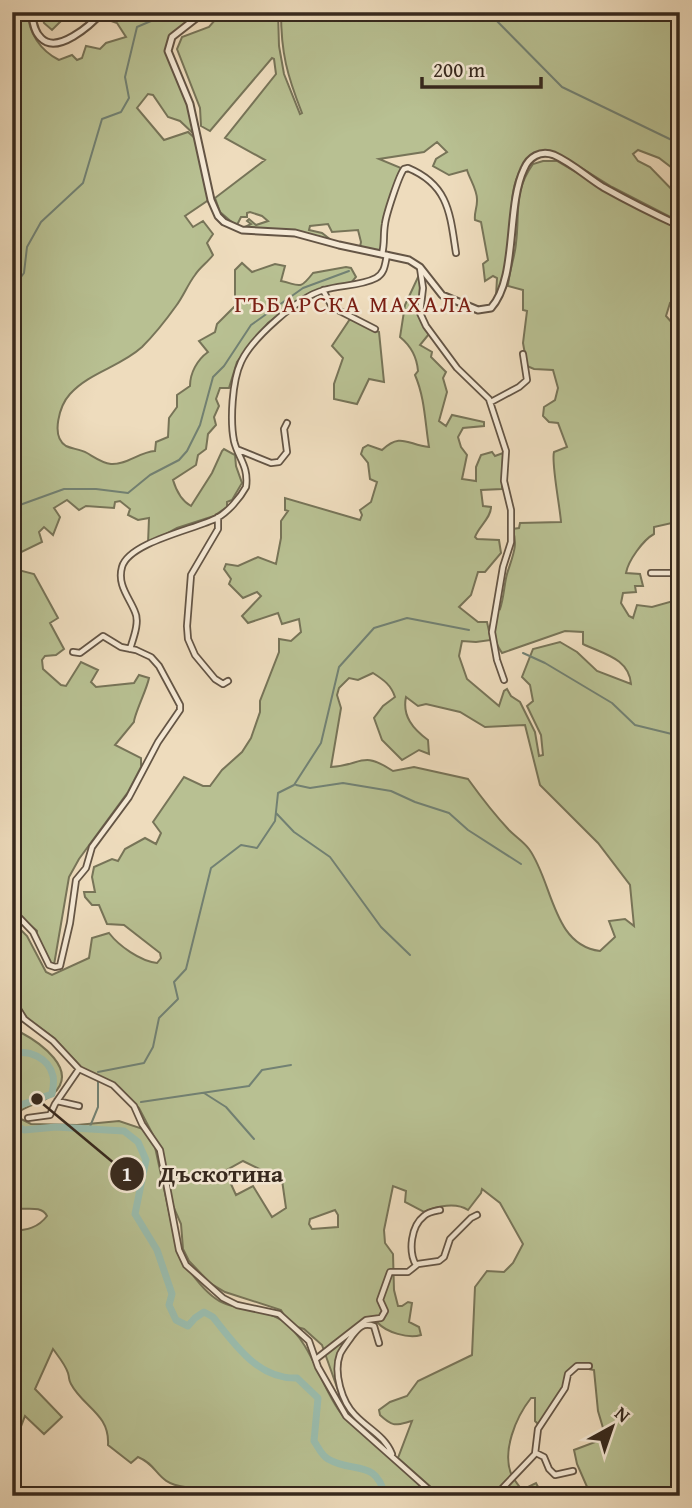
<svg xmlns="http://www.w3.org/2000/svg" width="692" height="1508" viewBox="0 0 692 1508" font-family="'Gentium Book Plus',serif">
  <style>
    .green { fill: #b8c092; stroke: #777458; stroke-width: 2; fill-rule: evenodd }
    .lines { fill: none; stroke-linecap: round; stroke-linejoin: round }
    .stream { stroke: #728173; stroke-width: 2 }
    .river { stroke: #9abcad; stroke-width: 7 }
    .minor-casing { stroke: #645545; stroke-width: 8 }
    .tertiary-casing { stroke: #645545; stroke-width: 9 }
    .minor { stroke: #f4e8d4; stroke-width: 4.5 }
    .tertiary { stroke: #f4e8d4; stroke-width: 5 }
    .labels { text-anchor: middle; stroke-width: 5; stroke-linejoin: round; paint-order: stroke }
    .neighbourhood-label { font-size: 24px; letter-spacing: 2px; fill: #7a1f14; stroke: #f4e8d4 }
    .leader { fill: none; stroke: #36281d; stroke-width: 2.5 }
    .callout-dot { fill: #36281d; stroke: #f4e8d4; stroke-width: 2.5 }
    .mark-label { font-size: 21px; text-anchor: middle; font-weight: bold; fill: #fff }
    .callout-label { font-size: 24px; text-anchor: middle; font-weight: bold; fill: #36281d; stroke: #f4e8d4; stroke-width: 5; stroke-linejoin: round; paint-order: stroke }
  </style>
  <rect width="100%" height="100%" fill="#eedcbd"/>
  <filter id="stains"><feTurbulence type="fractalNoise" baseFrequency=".00286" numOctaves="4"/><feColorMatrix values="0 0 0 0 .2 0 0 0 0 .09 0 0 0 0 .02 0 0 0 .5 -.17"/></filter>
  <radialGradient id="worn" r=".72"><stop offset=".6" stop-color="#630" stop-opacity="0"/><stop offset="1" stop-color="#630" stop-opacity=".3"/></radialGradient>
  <path class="green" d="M 12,12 L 28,12 C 28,33 41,51 59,60 L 72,55 L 77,60 L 82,58 L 86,46 L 100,49 L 106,43 L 126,37 L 117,23 L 108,20 L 112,12 L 202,12 L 174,32 L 167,47 L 184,91 L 198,138 L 180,121 L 168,117 L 153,95 L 148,94 L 137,108 L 164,140 L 188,132 L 198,141 L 210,199 L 185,216 L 193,227 L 203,221 L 213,234 L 207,243 L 213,255 C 208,262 200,267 195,275 C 188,284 183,297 176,306 C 166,320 154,335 142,347 C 120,367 90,372 70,394 C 60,405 50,436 66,446 C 72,449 80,449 87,453 C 94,457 102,463 111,464 C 127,465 139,452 155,451 L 156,442 L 168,437 L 169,418 L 177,407 L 177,395 L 190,386 C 190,373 197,360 208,352 L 199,341 L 215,332 L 217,324 L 235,306 L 235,270 L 242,263 L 252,272 L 275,264 L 285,266 L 281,281 C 300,285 299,291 313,273 L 346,267 L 351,268 L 356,277 L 351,283 L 311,292 L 268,323 L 237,362 L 229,388 L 220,388 L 216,399 L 219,406 L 214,417 L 216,425 L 208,434 L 206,449 L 198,455 L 196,465 L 173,480 C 176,490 182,501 191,506 L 212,473 L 222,451 L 224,449 L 235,455 L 236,466 L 242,483 L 232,500 L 227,502 L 227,507 L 214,516 L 177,528 L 148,544 L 149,518 L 138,520 L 128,515 L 130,509 L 120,501 L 115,502 L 114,508 L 86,506 L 79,510 L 67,500 L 54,508 L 60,517 L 53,535 L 44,527 L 39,532 L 42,542 L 13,556 L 18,570 L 34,574 L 58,618 L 50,623 L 64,649 L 56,655 L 45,656 L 42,660 L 43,669 L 61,685 L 66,686 L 81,662 L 98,670 L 91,682 L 96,687 L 134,683 L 139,675 L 149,678 C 147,689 134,715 134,722 L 115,745 L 141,758 L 141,767 L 128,792 L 79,859 L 69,877 L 54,965 L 48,967 L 36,943 L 37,931 L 12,909 Z
    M 41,12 L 105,12 L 98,21 L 62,20 L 52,30 L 44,23 Z
    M 222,12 L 278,12 L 279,46 L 284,74 L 300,114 L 302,113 C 287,75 281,53 281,12 L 680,12 L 680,174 L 659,158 L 638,150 L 633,154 L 638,161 L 650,167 L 680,198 L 680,222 L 612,187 L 570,161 L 537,153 C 532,158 525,163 522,168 C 508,189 513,215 511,238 C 509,257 506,280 496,296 L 497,278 L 493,276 L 485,281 L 483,264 L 488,260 L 481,222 L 475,220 C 474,213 477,208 477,201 C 478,191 470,180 467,170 L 449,175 L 433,166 L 436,159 L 447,152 L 437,142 L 424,152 L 379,159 L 401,168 C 390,197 381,222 383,252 L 360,247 L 361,242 L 358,230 L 332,232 L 328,224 L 310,226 L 309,230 L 322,233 L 331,240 L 298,231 L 243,228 L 251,224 L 247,221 L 249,219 L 256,225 L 268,221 L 262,216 L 250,212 L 247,213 L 247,217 L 241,217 L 237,225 L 234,224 L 220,212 L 215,198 L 265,160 L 225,138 L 276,74 L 274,59 L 272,58 L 210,131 L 201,126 L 200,108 L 177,49 L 182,37 L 209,27 Z
    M 543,161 L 557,161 L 630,204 L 680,228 L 680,307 L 670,303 L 666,316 L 680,332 L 680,524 L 676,522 L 654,527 L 654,534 C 643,540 628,561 626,573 L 640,574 L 643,586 L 635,586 L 636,592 L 623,593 L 621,603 L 629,616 L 633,618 L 637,605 L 652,607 L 673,601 L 680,607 L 680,650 L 673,662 L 680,661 L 680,1496 L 591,1496 L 577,1464 L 574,1450 L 606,1438 L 598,1411 L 594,1370 L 578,1367 L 572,1370 L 565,1386 L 539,1425 L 535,1421 L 535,1398 L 531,1398 C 516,1417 501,1452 512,1476 C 515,1481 519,1486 522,1490 L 536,1483 L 543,1496 L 441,1496 L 398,1458 L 412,1421 C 396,1425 394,1428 380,1415 L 379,1410 L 390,1402 L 407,1396 L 418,1381 L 472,1355 L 475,1287 L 487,1271 L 504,1272 L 513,1263 L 523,1244 L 500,1203 L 482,1189 L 481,1193 L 468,1210 C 456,1202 437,1206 424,1212 L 405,1202 L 406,1191 L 393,1186 L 384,1230 L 385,1243 L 393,1254 L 394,1290 L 398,1306 L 402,1306 L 408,1302 L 412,1303 L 409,1322 L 419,1327 L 421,1335 C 408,1339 386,1332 378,1323 L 366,1321 L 344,1343 L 337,1364 L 345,1401 L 386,1447 L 345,1410 L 322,1345 L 304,1329 L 297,1327 L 285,1317 L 281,1310 L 225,1292 L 210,1283 L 189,1261 L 183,1249 L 181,1224 L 170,1199 L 162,1152 L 139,1108 L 119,1087 L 82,1068 L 54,1038 L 28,1019 L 12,996 L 12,921 L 27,936 L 46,972 L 52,975 L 89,958 L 92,938 L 109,933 C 119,946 140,961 157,963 L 161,958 L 160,953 L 124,925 L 107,924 L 99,905 L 92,905 L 85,897 L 84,892 L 95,892 L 92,877 L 94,867 L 112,859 L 118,861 L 125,849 L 145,838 L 156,844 L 161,833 L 153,822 L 184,777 L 203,786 L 210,786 L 222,770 L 242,752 L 251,738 L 260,712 L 260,701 L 279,652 L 279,639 L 291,641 L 301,632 L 299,619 L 282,624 L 278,613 L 248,623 L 242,616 L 261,596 L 257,592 L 243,598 L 229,584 L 231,579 L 224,569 L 226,564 L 238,566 L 258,557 L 276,564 L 281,538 L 281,521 L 288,511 L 285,510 L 285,498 L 360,520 L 362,515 L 360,510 L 371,502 L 377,482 L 370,479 L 368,463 L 361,454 L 363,448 L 368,445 L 382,450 C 401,432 408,445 429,447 C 425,423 425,398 415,375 L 418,371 C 417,358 411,346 400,337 L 405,305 L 419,275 C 423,295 412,316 429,334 L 420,345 L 432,352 L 431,357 L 446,372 L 443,378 L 447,392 L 439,421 L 446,426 L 452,415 L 484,422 L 484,426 L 463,428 L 458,437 L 461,447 L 467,455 L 462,479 L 476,481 L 476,467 L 481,455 L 492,452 L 495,456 L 503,453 L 502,489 L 481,490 L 483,506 L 491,507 C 491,518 479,526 475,537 L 477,539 L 499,540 L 501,553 L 485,572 L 478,572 L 471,595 L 459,607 L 478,622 L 487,622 L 491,640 L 476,642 L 462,641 L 459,656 L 467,679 L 499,706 L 504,691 L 507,689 L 511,696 L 520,702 L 535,732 L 539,756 L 543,755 L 541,735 L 527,706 L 533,701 L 530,685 L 522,677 L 533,649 L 560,642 L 577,652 L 597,671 L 631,684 C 629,658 603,654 583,644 L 583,632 L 565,631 L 502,653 C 490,635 493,628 498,608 L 500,609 C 504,597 504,585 507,574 C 512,557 519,545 512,529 L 519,528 L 520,523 L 561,522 C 560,507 551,462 554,452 L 567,447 L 558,423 L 549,422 L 543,416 L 544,407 L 555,400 L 558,388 L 553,370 L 534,369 L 527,366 L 523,343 L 527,311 L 523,310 L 523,290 L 508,286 C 509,271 515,257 516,243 C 520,212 513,192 533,164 ZM 373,673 C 384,680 391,685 395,697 L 383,706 L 374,718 L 382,740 L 402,760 L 419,750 L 429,754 L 428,740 C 413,729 402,716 406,697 L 418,706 L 426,704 L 460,712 L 485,727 L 525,725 L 540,785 L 598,843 L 630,885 L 634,926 L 625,919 L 609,921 L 615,937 L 600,951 C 552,945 553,882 529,849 C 524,842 516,837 509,830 C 494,814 481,797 468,779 L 414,767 L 393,771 C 361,750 363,765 331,767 L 341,708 L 337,695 L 339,688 L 349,678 L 358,680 ZM 243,1161 L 282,1180 L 286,1208 L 272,1217 L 253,1186 L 236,1195 L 225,1171 ZM 335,1210 L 338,1215 L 338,1227 L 312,1229 L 309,1224 L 310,1219 Z
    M 350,319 L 379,332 L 384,382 L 369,379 L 357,404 L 334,399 L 334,384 L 343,358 L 332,346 Z
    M 20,1032 C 39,1042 80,1070 53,1094 C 44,1103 29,1104 19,1112 L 21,1119 L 31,1124 L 77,1125 L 119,1121 L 143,1129 L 155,1147 L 176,1244 C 181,1263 207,1298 226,1304 C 244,1310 267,1310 283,1321 C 312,1343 319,1383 340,1412 C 352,1429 373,1440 388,1454 C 403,1467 415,1483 431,1496 L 190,1496 L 185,1487 C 155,1483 160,1466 138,1457 L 131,1463 L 108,1445 C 110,1414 83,1407 71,1384 C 68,1378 70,1380 68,1373 C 65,1364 58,1356 53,1349 L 35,1389 L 62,1417 L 44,1434 L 25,1416 L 12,1450 L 12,1231 C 27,1230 38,1228 47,1216 C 41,1204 24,1211 12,1208 L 12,1035 Z"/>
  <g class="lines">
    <path class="stream" d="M 488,12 L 562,87 L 680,144
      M 12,289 L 24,273 L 27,247 L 41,222 L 83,183 L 102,119 L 121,112 L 129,98 L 125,77 L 137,27 L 172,12
      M 12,525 L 17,506 L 64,489 L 96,489 L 128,493 L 150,475 L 179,460 L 187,451 L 200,425 L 213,377 L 224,366 L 251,325 L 303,288 L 349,271
      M 523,653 L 545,663 L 612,703 L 635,725 L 680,736
      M 296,785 L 310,788 L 343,783 L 391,791 L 415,802 L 449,813 L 468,830 L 521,864
      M 276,813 L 294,832 L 330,857 L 381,927 L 410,955
      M 98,1072 L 144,1063 L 153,1047 L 159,1018 L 178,999 L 174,982 L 186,969 L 211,868 L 241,845 L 257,848 L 275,821 L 278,793 L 294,785 L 321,743 L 339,667 L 374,628 L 407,618 L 469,630
      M 204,1093 L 226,1107 L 254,1139
      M 141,1102 L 249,1086 L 262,1070 L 291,1065
      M 89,1129 L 98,1107 L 98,1081"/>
    <path class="river" d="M 12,1054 C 29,1049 49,1058 53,1076 C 54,1081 53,1089 52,1094 L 15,1107 L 12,1119
      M 12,1123 L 24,1130 L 56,1127 L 124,1131 L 138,1142 L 146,1160 L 135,1214 L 157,1250 L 172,1294 L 169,1305 L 176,1320 L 188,1326 L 195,1318 L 204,1312 L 213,1317 C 235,1345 258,1379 297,1378 L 318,1398 L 314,1441 C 318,1447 322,1456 328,1459 C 353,1474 376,1458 385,1496"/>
    <g class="minor-casing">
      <path id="minor" d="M 382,254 C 385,243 383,235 385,224 C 386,215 399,175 404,169 L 408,168 C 449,185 450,214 456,253
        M 420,268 L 423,288 L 420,313 L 426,326 L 457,368 L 489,399 L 506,451 L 504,481 L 511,510 L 511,542 L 503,567 L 492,632 L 497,660 L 504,680
        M 323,290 L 332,307 L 375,329
        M 491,402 L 519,387 L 527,380 L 523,354
        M 239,450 L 271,463 L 279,462 L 287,452 L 284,429 L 287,423
        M 218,517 L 218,529 L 191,575 L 187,626 L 188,639 L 195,655 L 215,679 L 223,684 L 228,681
        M 651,573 L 680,573
        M 130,649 C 133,639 140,622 135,612 C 129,597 117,585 122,567 C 129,542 196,529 217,518 C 228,512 240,498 246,487 C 249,466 238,458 234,441 C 230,421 232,381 241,362 C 252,338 298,297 324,290 C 340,285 361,286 376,278 C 385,273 385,264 387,255
        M 12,910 L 33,932 L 49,965 L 55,967 L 60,966 L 70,923 L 76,880 L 86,868 L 92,847 L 129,797 L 158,742 L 180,710 L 180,705 L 159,666 L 151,657 L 136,650 L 121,647 L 103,636 L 80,653 L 73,652
        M 12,999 L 24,1019 L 53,1041 L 79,1069 L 113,1085 L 134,1106 L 142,1124 L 160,1150 L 179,1250 L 186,1265 L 223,1298 L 237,1305 L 279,1314 L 309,1341 L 318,1367 L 346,1416 L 436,1496
        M 57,1101 L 79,1106
        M 28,1118 L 50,1115 L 55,1104 L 79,1069
        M 416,1265 C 408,1251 411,1226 424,1216 C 428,1212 435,1211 440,1210
        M 379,1343 L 374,1326 C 363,1322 358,1328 352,1336 C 348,1342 343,1348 340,1354 C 333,1373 342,1402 355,1415 C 368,1429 385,1436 392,1454
        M 316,1359 L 366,1320 L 381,1318 L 385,1311 L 380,1300 L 390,1272 L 408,1272 L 418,1264 L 439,1261 L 444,1257 L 450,1239 L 471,1218 L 477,1215
        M 536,1453 L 544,1457 L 549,1469 L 555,1475 L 573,1471
        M 495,1496 L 535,1454 L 538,1429 L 565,1388 L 568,1374 L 577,1366 L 589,1366"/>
    </g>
    <g class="tertiary-casing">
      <path id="tertiary" d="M 31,12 C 33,21 34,32 41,38 C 57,55 91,25 102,12
        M 204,12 L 172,37 L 168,51 L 190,104 L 211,200 L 218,216 L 224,222 L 242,230 L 295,233 L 339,245 L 409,260 L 420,267 L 442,295 L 478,310 L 491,308 C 518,278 506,207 524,169 C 529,157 540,150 554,155 C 572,163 587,177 603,187 C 628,201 654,214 680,226"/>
    </g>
    <use href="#minor" class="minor"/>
    <use href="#tertiary" class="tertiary"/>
  </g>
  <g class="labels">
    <g class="neighbourhood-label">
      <text x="354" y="312">ГЪБАРСКА МАХАЛА</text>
    </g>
  </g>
  <path class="leader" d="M37 1099L127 1174"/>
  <g class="callout-dot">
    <circle cx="37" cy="1099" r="7"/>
    <circle cx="127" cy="1174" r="18"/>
  </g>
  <g class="mark-label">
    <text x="127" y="1181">1</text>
  </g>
  <g class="callout-label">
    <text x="221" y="1182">Дъскотина</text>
  </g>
  <rect width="692" height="1508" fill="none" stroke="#eedcbd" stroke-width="42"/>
  <rect x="14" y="14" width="664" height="1480" fill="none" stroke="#36281d" stroke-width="3.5"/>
  <rect x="21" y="21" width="650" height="1466" fill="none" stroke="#36281d" stroke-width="2"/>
  <g transform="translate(612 1427) rotate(40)" stroke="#f4e8d4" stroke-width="5" paint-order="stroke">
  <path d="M0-5L12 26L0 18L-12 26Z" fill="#36281d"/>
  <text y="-10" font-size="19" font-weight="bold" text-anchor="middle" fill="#36281d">N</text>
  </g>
  <path d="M422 77v10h119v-10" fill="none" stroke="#36281d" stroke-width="3.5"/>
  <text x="433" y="77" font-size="21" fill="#36281d" stroke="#f4e8d4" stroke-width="5" paint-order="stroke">200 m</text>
  <rect width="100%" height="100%" filter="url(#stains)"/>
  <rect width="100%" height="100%" fill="url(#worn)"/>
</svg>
